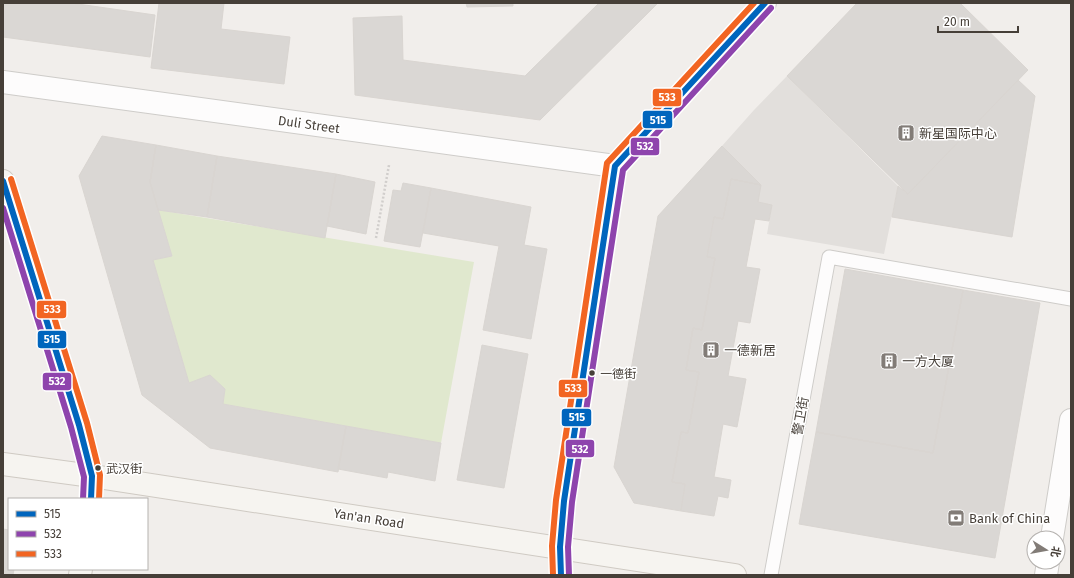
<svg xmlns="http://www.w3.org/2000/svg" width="1074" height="578" viewBox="0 0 1074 578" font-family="'Fira Sans','Noto Sans SC',sans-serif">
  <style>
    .green { fill: #e0e8ce }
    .parking { fill: #e2dfdc }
    .building { fill: #dad7d4; stroke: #d9d5d1 }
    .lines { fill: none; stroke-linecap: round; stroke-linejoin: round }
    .service-casing { stroke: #ceccc9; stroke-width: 15 }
    .minor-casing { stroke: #ceccc9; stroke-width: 24 }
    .secondary-casing { stroke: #cfcac3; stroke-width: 24 }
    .path { stroke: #d1cecc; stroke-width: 2.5; stroke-dasharray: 2 2; stroke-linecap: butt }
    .service { stroke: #fdfcfc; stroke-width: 13 }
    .minor { stroke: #fdfcfc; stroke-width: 22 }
    .secondary { stroke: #f6f4f0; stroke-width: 22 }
    .bus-1-casing { stroke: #fff; stroke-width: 9 }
    .bus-2-casing { stroke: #fff; stroke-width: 9 }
    .bus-3-casing { stroke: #fff; stroke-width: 9 }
    .bus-1 { stroke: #0065bd; stroke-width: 6 }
    .bus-2 { stroke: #8e44ad; stroke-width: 6 }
    .bus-3 { stroke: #f26522; stroke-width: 6 }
    .bus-dot { fill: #463f38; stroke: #fff; stroke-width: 1.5 }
    .labels { text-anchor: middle; stroke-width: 3; stroke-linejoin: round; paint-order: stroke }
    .bus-label { font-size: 12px; fill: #463f38; stroke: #fff; text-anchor: start }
    .street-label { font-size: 13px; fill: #463f38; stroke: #fff }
    .poi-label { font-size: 13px; fill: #463f38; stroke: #fff; text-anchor: start }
    .line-badge { stroke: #fff; stroke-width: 1.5 }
    .badge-label { font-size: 11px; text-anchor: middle; font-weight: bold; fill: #fff }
  </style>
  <rect width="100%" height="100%" fill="#f1eeeb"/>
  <path class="green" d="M 158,210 L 474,262 L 441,443 L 223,404 L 225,389 L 210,376 L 189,383 L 153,260 L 172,256 Z"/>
  <path class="parking" d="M 787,76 L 898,186 L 884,254 L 767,234 L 772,205 L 758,202 L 722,146 L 754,110 Z"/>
  <path class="building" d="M 3,3 L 71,3 L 155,15 L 150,57 L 3,37 Z
    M 159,3 L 224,3 L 221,29 L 290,37 L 284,84 L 151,68 Z
    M 466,3 L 513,3 L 513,6 L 467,7 Z
    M 599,3 L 658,3 L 540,120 L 355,95 L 353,18 L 402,16 L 403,60 L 525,76 Z
    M 857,3 L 960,3 L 1028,70 L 908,194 L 787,76 Z
    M 1018,80 L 1035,96 L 1012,237 L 892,217 L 898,186 L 908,194 Z
    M 102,136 L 156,145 L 150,182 L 172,256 L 153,260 L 189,383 L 210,375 L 225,389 L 223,404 L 346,426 L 338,472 L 210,448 L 142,395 L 79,176 Z
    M 156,145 L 217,156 L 207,217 L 158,210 L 150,182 Z
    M 722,146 L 761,185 L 731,179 L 723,219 L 714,217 L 707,257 L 715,258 L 702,330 L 693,328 L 686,370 L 699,372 L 688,433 L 681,432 L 672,482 L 685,484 L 681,511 L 634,503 L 614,467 L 658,216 Z
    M 217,156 L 336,174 L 325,238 L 207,217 Z
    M 336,174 L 375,182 L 366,234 L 327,226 Z
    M 731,179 L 761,185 L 758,202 L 772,205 L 769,221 L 755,219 L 746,267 L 760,269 L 750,323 L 738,321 L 728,376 L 746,379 L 737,427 L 723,424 L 714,477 L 731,480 L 728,498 L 718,496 L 714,516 L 681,511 L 685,484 L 672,482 L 681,432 L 688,433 L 699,372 L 686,370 L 693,328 L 702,330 L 715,258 L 707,257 L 714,217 L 723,219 Z
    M 403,183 L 431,188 L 420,247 L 384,241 L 393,190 L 401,191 Z
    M 431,188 L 531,207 L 524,245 L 547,249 L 531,339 L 483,330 L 499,246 L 423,233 Z
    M 845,269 L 963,290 L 933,453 L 816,432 Z
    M 963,290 L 1040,303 L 995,558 L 799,524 L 816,432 L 933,453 Z
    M 482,345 L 528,354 L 504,488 L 457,480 Z
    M 346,426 L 441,443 L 435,481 L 388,472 L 387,478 L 338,469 Z
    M 3,529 L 9,530 L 9,569 L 14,569 L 13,575 L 3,573 Z"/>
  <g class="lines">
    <g class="service-casing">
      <path id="service" d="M 771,575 L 829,257 L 1071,299"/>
    </g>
    <g class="minor-casing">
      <path id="minor" d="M 3,82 L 615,166
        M 1052,538 L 1071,420
        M 561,575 L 560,547 L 564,501 L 615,166 L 765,3
        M 1046,575 L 1048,562"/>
    </g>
    <g class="secondary-casing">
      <path id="secondary" d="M 3,181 L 79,425 L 92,476 L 91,499
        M 3,464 L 92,476 L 735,575
        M 80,575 L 81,569"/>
    </g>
    <path class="path" d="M 376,238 L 389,165"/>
    <use href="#service" class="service"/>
    <use href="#minor" class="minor"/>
    <use href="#secondary" class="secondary"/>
    <g class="bus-1-casing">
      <path id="bus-1" d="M 3,181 L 79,425 L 92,476 L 91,499
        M 561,575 L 560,547 L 564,501 L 615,166 L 765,3"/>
    </g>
    <g class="bus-2-casing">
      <path id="bus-2" d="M 3,208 L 71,427 L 84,477 L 83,499
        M 569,575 L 568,547 L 572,502 L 623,170 L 771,8"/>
    </g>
    <g class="bus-3-casing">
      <path id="bus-3" d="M 11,179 L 87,423 L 100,475 L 99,499
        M 553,575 L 552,546 L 556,500 L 607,163 L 754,3"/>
    </g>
    <use href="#bus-1" class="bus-1"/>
    <use href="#bus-2" class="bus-2"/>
    <use href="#bus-3" class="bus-3"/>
  </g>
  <defs>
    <g id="building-square" transform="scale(0.9)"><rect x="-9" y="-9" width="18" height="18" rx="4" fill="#827c77" stroke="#fff"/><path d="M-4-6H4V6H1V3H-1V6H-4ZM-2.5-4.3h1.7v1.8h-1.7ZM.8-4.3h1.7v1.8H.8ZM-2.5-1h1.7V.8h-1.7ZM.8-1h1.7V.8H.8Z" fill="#fff"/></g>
    <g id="bank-square" transform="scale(0.9)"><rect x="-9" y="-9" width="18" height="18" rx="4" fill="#827c77" stroke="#fff"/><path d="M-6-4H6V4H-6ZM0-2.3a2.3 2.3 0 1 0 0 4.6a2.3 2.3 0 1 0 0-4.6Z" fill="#fff"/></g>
  </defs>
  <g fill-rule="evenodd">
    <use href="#building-square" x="906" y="133"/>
    <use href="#building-square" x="711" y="350"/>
    <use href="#building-square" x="889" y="361"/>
    <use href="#bank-square" x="956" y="518"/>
  </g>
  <g class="bus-dot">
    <circle cx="592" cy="373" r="3.5"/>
    <circle cx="98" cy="468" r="3.5"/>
  </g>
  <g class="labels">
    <g class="bus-label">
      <text x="600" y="378">一德街</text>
      <text x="106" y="473">武汉街</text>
    </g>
    <g class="street-label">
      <text transform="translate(309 124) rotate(8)" y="5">Duli Street</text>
      <text transform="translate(800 416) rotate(-80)" y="5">警卫街</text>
      <text transform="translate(369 518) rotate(9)" y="5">Yan'an Road</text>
    </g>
    <g class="poi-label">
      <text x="919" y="138">新星国际中心</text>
      <text x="724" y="355">一德新居</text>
      <text x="902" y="366">一方大厦</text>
      <text x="969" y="523">Bank of China</text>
    </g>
  </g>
  <g class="line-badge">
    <rect x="652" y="88" width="30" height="19" rx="4" fill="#f26522"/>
    <rect x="642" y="110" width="31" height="19" rx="4" fill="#0065bd"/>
    <rect x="630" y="137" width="30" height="19" rx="4" fill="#8e44ad"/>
    <rect x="36" y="300" width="31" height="19" rx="4" fill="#f26522"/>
    <rect x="37" y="330" width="30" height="19" rx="4" fill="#0065bd"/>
    <rect x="42" y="372" width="30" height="19" rx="4" fill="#8e44ad"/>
    <rect x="558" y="379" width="30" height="19" rx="4" fill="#f26522"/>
    <rect x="561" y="408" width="31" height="19" rx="4" fill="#0065bd"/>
    <rect x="565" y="439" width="30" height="19" rx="4" fill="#8e44ad"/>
  </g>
  <g class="badge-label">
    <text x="667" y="101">533</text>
    <text x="658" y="124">515</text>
    <text x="645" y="150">532</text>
    <text x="52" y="313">533</text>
    <text x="52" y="343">515</text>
    <text x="57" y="385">532</text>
    <text x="573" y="392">533</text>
    <text x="577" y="421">515</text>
    <text x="580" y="453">532</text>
  </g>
  <rect width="1074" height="578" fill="none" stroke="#463f38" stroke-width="8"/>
  <rect x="8" y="498" width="140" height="72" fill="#ffffff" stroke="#b5b2af"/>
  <rect x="16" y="511" width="20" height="6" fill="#0065bd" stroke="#b5b2af"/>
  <text x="44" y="518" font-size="12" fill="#463f38">515</text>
  <rect x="16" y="531" width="20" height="6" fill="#8e44ad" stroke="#b5b2af"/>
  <text x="44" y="538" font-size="12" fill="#463f38">532</text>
  <rect x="16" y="551" width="20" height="6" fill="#f26522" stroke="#b5b2af"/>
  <text x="44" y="558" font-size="12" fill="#463f38">533</text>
  <g transform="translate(1046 550) rotate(101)"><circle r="19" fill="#ffffff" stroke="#b5b2af"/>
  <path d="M0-3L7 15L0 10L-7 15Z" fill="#827c77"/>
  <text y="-6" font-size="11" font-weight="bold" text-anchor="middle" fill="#463f38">北</text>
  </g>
  <path d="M938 26v6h80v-6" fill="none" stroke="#463f38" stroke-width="2"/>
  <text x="944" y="26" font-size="12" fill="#463f38" stroke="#ffffff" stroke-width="3" paint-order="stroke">20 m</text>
</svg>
